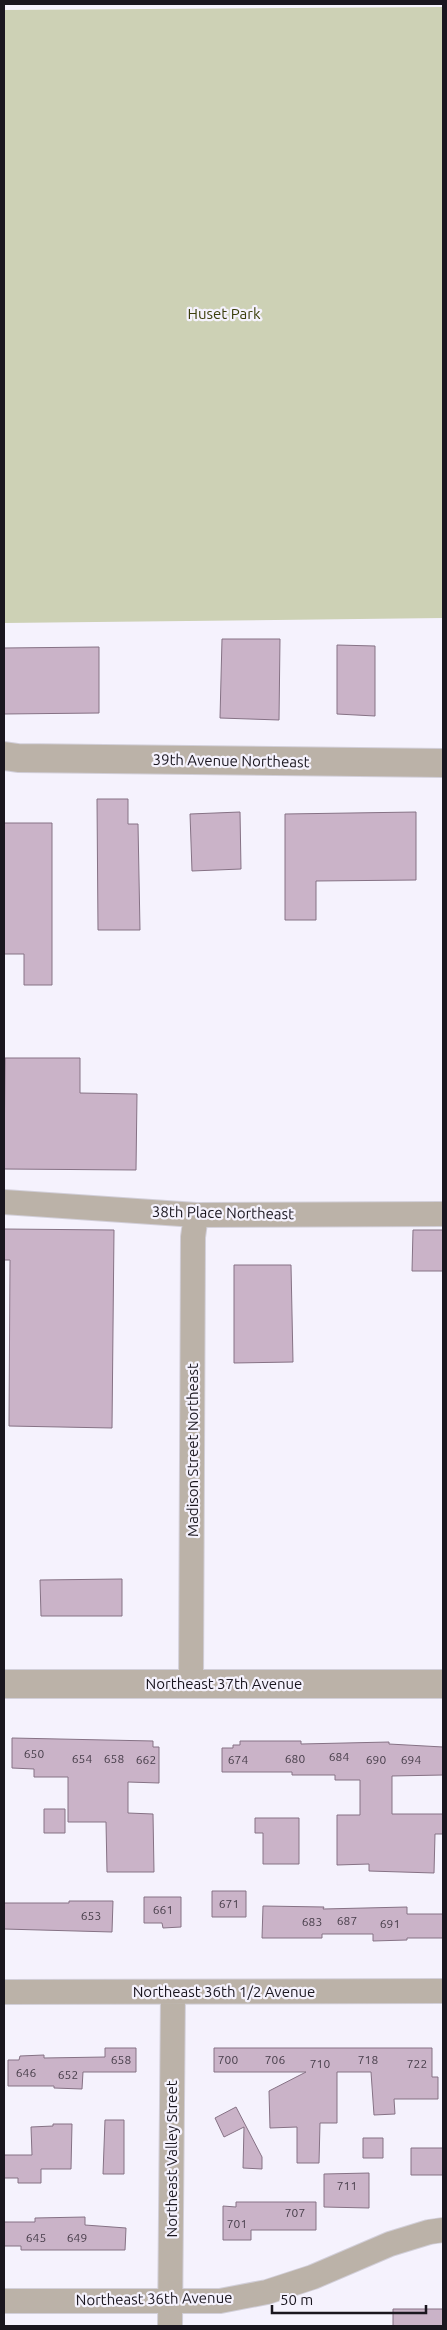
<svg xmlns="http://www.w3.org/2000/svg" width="447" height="2330" viewBox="0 0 447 2330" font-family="Ubuntu,sans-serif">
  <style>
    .green { fill: #cdd1b5 }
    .building { fill: #cab3c8; stroke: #867285 }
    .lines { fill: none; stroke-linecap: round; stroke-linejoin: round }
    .minor-casing { stroke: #d2cfd9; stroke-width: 26 }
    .tertiary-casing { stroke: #d2cfd9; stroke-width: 30 }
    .minor { stroke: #bbb2a8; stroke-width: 24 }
    .tertiary { stroke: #bbb2a8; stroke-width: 28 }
    .labels { text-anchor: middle; stroke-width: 4.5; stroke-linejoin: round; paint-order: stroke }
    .number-label { font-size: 12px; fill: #463d49 }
    .park-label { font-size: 15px; fill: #3b3e0b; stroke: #f5f2fd }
    .street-label { font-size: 15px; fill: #1a161f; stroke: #f5f2fd }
  </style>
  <rect width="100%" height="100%" fill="#f5f2fd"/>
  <path class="green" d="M 443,7 L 443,618 L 4,623 L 4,10 Z"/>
  <path class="building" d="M 222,639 L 280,639 L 279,720 L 220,718 Z
    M 337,645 L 375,646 L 375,716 L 337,714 Z
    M 99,647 L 99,713 L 4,714 L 4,648 Z
    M 97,799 L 128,799 L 128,824 L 138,824 L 140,930 L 98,930 Z
    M 240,812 L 241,869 L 192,871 L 190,814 Z
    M 416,812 L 416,880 L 316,881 L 316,920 L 285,920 L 285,814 Z
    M 4,823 L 52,823 L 52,985 L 24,985 L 24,954 L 4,954 Z
    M 5,1058 L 80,1058 L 80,1093 L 137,1094 L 136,1170 L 4,1169 Z
    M 4,1229 L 114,1230 L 112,1428 L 9,1426 L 10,1260 L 4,1260 Z
    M 413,1230 L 443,1230 L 443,1271 L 412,1271 Z
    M 234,1265 L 291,1265 L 293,1362 L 234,1363 Z
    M 122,1579 L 122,1616 L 41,1616 L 40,1580 Z
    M 12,1738 L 153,1741 L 153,1747 L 159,1747 L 159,1783 L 128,1782 L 128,1813 L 153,1814 L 154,1872 L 107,1872 L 106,1822 L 68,1822 L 68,1777 L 34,1777 L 34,1769 L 12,1768 Z
    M 240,1741 L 301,1741 L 301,1744 L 389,1742 L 389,1744 L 443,1747 L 443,1775 L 392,1776 L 392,1814 L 443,1814 L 443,1834 L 435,1834 L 434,1873 L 369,1871 L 369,1864 L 337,1865 L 337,1815 L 360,1815 L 360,1780 L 335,1780 L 335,1775 L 292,1775 L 292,1772 L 222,1772 L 222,1748 L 233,1748 L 233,1745 L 240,1745 Z
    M 44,1809 L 65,1809 L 65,1833 L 44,1833 Z
    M 255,1818 L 299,1818 L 299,1864 L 263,1864 L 263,1833 L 255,1833 Z
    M 212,1891 L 246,1891 L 246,1917 L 212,1917 Z
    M 144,1897 L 181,1897 L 181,1927 L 163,1928 L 162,1923 L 144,1923 Z
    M 69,1901 L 113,1901 L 112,1932 L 4,1929 L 4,1903 L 69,1903 Z
    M 263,1906 L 324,1907 L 323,1909 L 407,1907 L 407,1914 L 443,1914 L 443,1938 L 407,1938 L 407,1940 L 373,1941 L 373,1934 L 322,1934 L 322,1938 L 262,1938 Z
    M 105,2048 L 136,2048 L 136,2072 L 83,2072 L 82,2089 L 54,2088 L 54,2086 L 8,2086 L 8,2060 L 19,2060 L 20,2056 L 44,2055 L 44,2058 L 105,2057 Z
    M 214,2048 L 432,2048 L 432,2077 L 438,2077 L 438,2099 L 394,2099 L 395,2114 L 374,2115 L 371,2072 L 337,2072 L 337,2123 L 320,2123 L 319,2163 L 297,2163 L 297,2127 L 270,2128 L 269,2091 L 306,2072 L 214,2072 Z
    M 236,2107 L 262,2157 L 262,2169 L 243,2168 L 244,2127 L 224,2137 L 215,2118 Z
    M 105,2120 L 124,2120 L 124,2174 L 103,2174 Z
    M 53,2124 L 72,2124 L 71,2169 L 41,2169 L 41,2183 L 18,2183 L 18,2178 L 4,2178 L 4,2155 L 32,2155 L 31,2127 L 53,2126 Z
    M 363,2138 L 383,2138 L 383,2158 L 363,2158 Z
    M 411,2148 L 443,2148 L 443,2175 L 411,2175 Z
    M 369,2173 L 369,2208 L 324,2207 L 324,2174 Z
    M 236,2202 L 316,2202 L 316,2230 L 251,2230 L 251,2240 L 223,2240 L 223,2206 L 236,2207 Z
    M 85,2217 L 85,2225 L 126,2228 L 125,2250 L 21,2250 L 21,2246 L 4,2246 L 4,2222 L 35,2222 L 35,2218 Z
    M 393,2309 L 443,2309 L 443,2326 L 393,2326 Z"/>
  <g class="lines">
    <g class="minor-casing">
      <path id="minor" d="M 4,1202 L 196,1215 L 443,1214
        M 191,1684 L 193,1237 L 196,1215
        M 4,1992 L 443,1991
        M 4,2301 L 220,2301 L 267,2292 L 313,2277 L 390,2244 L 429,2232 L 443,2230
        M 170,2326 L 173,1992"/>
    </g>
    <g class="tertiary-casing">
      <path id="tertiary" d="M 4,756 L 18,758 L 443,763
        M 4,1684 L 443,1684"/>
    </g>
    <use href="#minor" class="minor"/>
    <use href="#tertiary" class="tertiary"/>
  </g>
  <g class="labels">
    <g class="number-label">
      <text x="34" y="1758">650</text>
      <text x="339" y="1761">684</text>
      <text x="82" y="1763">654</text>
      <text x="114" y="1763">658</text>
      <text x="295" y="1763">680</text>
      <text x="146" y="1764">662</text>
      <text x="238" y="1764">674</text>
      <text x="376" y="1764">690</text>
      <text x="411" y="1764">694</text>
      <text x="229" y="1908">671</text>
      <text x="163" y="1914">661</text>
      <text x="91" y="1920">653</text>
      <text x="347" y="1925">687</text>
      <text x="312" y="1926">683</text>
      <text x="390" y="1928">691</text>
      <text x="121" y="2064">658</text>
      <text x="228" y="2064">700</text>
      <text x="275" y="2064">706</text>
      <text x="368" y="2064">718</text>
      <text x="320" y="2068">710</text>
      <text x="417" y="2068">722</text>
      <text x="26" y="2077">646</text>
      <text x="68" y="2079">652</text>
      <text x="347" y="2190">711</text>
      <text x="295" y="2217">707</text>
      <text x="237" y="2228">701</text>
      <text x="36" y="2242">645</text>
      <text x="77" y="2242">649</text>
    </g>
    <g class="park-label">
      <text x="224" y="319">Huset Park</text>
    </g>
    <g class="street-label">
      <text transform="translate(231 761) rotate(1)" y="5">39th Avenue Northeast</text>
      <text transform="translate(223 1213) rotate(1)" y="5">38th Place Northeast</text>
      <text transform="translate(193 1450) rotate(-90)" y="5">Madison Street Northeast</text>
      <text x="224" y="1689">Northeast 37th Avenue</text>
      <text x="224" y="1997">Northeast 36th 1/2 Avenue</text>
      <text transform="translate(172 2159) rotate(-90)" y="5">Northeast Valley Street</text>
      <text transform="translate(154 2299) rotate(-1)" y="5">Northeast 36th Avenue</text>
    </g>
  </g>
  <rect width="447" height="2330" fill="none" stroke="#1a161f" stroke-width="10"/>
  <path d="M272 2305v8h154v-8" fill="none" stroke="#1a161f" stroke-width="2.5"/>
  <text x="280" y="2305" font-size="15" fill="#1a161f" stroke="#f5f2fd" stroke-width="4" paint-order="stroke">50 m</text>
</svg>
